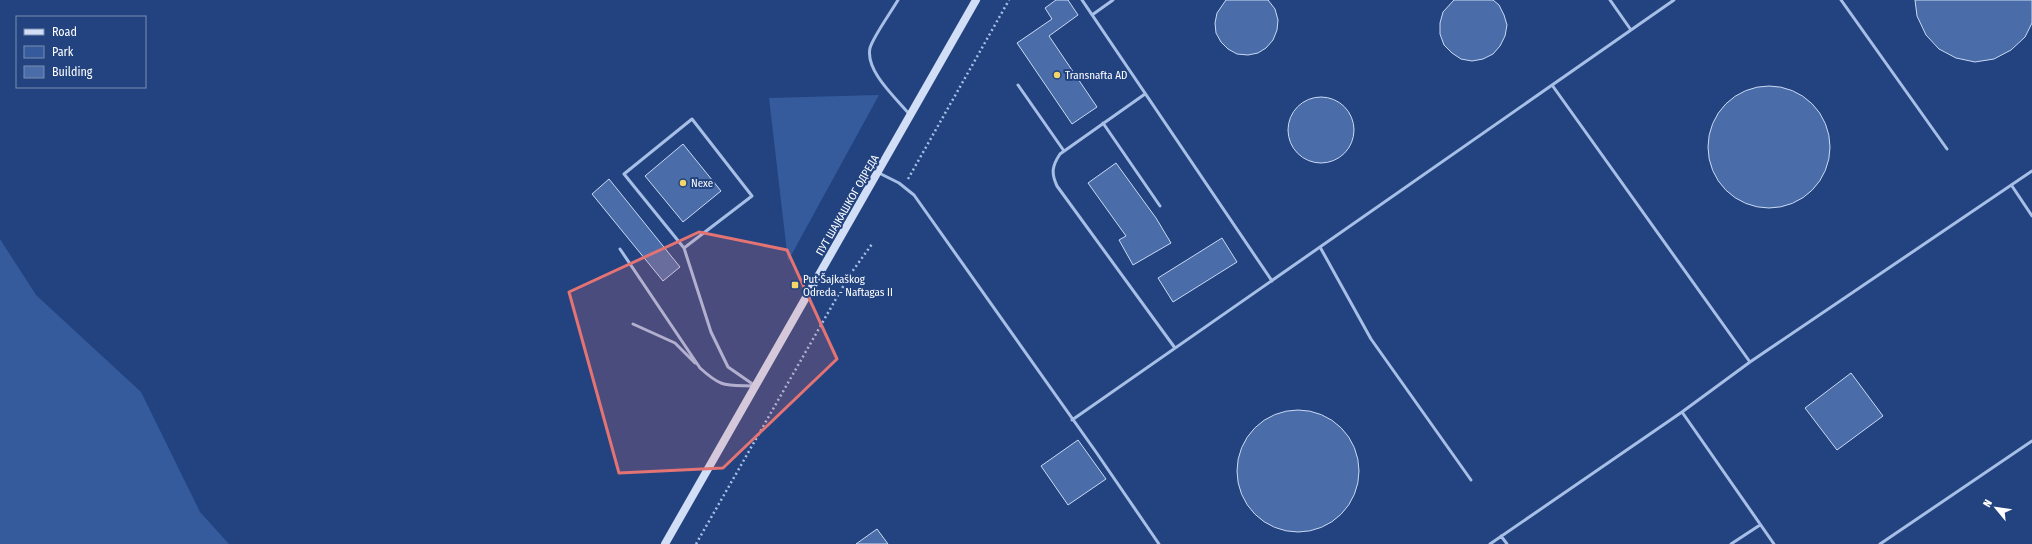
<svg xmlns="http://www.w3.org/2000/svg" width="2032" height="544" viewBox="0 0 2032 544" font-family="'Fira Sans Condensed',sans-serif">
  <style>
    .green { fill: #355b9d }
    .building { fill: #4a6ca8; stroke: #cadaf5 }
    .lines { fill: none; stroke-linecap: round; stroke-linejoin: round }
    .path { stroke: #a7bfe7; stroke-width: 2.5; stroke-dasharray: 2 3; stroke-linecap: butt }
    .lane { stroke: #a7bfe7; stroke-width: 3 }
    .secondary { stroke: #d1def6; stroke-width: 8 }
    .marked { fill: #e47373; fill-opacity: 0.2; stroke: #e47373; stroke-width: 3; stroke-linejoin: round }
    .poi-dot { fill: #f3d668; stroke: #22437f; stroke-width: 1.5 }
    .labels { text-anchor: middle; stroke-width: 4; stroke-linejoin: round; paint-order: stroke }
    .poi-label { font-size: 11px; fill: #fff; stroke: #22437f; text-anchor: start }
    .street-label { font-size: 11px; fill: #fff; stroke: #22437f }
  </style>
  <rect width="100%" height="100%" fill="#22437f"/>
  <path class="green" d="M 879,95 L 788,261 L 769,98 Z
    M 0,239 L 36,295 L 141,392 L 200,512 L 229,544 L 0,544 Z"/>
  <path class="building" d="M 1056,0 L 1068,0 L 1078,15 L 1049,36 L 1097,107 L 1072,124 L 1017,43 L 1052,19 L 1045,8 Z
    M 1226,0 L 1268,0 L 1275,9 L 1278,20 L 1277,30 L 1273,40 L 1266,48 L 1258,53 L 1248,55 L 1237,54 L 1228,49 L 1221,42 L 1216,33 L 1215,23 L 1217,13 Z
    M 1454,0 L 1493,0 L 1499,5 L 1504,15 L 1507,25 L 1505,36 L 1500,46 L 1493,54 L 1483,59 L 1472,61 L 1461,59 L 1452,53 L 1444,45 L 1440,34 L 1440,23 L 1443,12 Z
    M 1915,0 L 2032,0 L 2032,23 L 2025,37 L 2011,50 L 1994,59 L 1975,62 L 1956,58 L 1939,49 L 1926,35 L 1917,16 Z
    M1708 147a61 61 0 1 1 122 0a61 61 0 1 1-122 0Z
    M1288 130a33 33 0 1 1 66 0a33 33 0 1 1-66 0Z
    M 683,144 L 721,191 L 683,222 L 645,176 Z
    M 1116,163 L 1156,218 L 1171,243 L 1133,265 L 1119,240 L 1126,236 L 1088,183 Z
    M 609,179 L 680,267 L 663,281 L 592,194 Z
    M 1222,238 L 1237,262 L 1173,302 L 1158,278 Z
    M 1851,373 L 1883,416 L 1837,450 L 1805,408 Z
    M1237 471a61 61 0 1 1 122 0a61 61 0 1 1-122 0Z
    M 1078,440 L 1106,479 L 1068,505 L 1041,466 Z
    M 877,529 L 888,544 L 856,544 Z"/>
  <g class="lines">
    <path class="path" d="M 908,179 L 1009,0
      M 696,544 L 849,276 L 872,244"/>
    <path class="lane" d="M 898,0 C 891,12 873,37 870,48 C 865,71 896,98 910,115
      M 1082,0 L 1272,281
      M 1610,0 L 1631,30
      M 1841,0 L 1947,149
      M 1092,15 L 1113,0
      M 1018,85 L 1064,151
      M 1552,85 L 1750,362
      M 1145,94 L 1060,154 C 1052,166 1051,173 1057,186 L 1175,348
      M 1103,123 L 1160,206
      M 879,173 L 899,183 L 914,195 L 1096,452 L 1159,544
      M 2012,186 L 2032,216
      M 1320,247 L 1371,339 L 1471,480
      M 684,248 L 624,174 L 692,119 L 752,196 L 684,248 L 711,332 L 728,367 L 754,385
      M 620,249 L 700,368 C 722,388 725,385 754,386
      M 633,324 L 675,343 L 695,363
      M 1682,412 L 1774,544
      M 1072,420 L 1674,0
      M 1501,536 L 1507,544
      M 1490,544 L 1682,412 L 1750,362 L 2032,171
      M 1731,544 L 1760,525
      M 1880,544 L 2032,441"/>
    <path class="secondary" d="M 665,544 L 976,0"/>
  </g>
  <path class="marked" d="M 699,232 L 787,250 L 837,359 L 723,468 L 619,473 L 569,292 Z"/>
  <g class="poi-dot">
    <circle cx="1057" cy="75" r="4"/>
    <circle cx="683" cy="183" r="4"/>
    <rect x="791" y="281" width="8" height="8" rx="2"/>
  </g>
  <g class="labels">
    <g class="poi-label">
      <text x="1065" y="79">Transnafta AD</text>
      <text x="691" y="187">Nexe</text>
      <text x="803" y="283">Put Šajkaškog<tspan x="803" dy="13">Odreda - Naftagas II</tspan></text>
    </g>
    <g class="street-label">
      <text transform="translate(847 205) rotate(-60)" y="4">ПУТ ШАЈКАШКОГ ОДРЕДА</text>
    </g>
  </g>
  <rect x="16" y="16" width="130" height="72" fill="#22437f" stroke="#7a8eb2"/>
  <rect x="24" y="29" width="20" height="6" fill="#d1def6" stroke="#7a8eb2"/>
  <text x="52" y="36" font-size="12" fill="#ffffff">Road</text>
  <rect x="24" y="46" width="20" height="12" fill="#355b9d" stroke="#7a8eb2"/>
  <text x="52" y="56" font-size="12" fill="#ffffff">Park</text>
  <rect x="24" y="66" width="20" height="12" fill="#4a6ca8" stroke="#7a8eb2"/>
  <text x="52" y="76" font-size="12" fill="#ffffff">Building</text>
  <g transform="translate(1996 508) rotate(299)" stroke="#22437f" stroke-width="3" paint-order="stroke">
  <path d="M0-3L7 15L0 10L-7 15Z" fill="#ffffff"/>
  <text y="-6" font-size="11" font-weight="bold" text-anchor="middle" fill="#ffffff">N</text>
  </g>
</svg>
